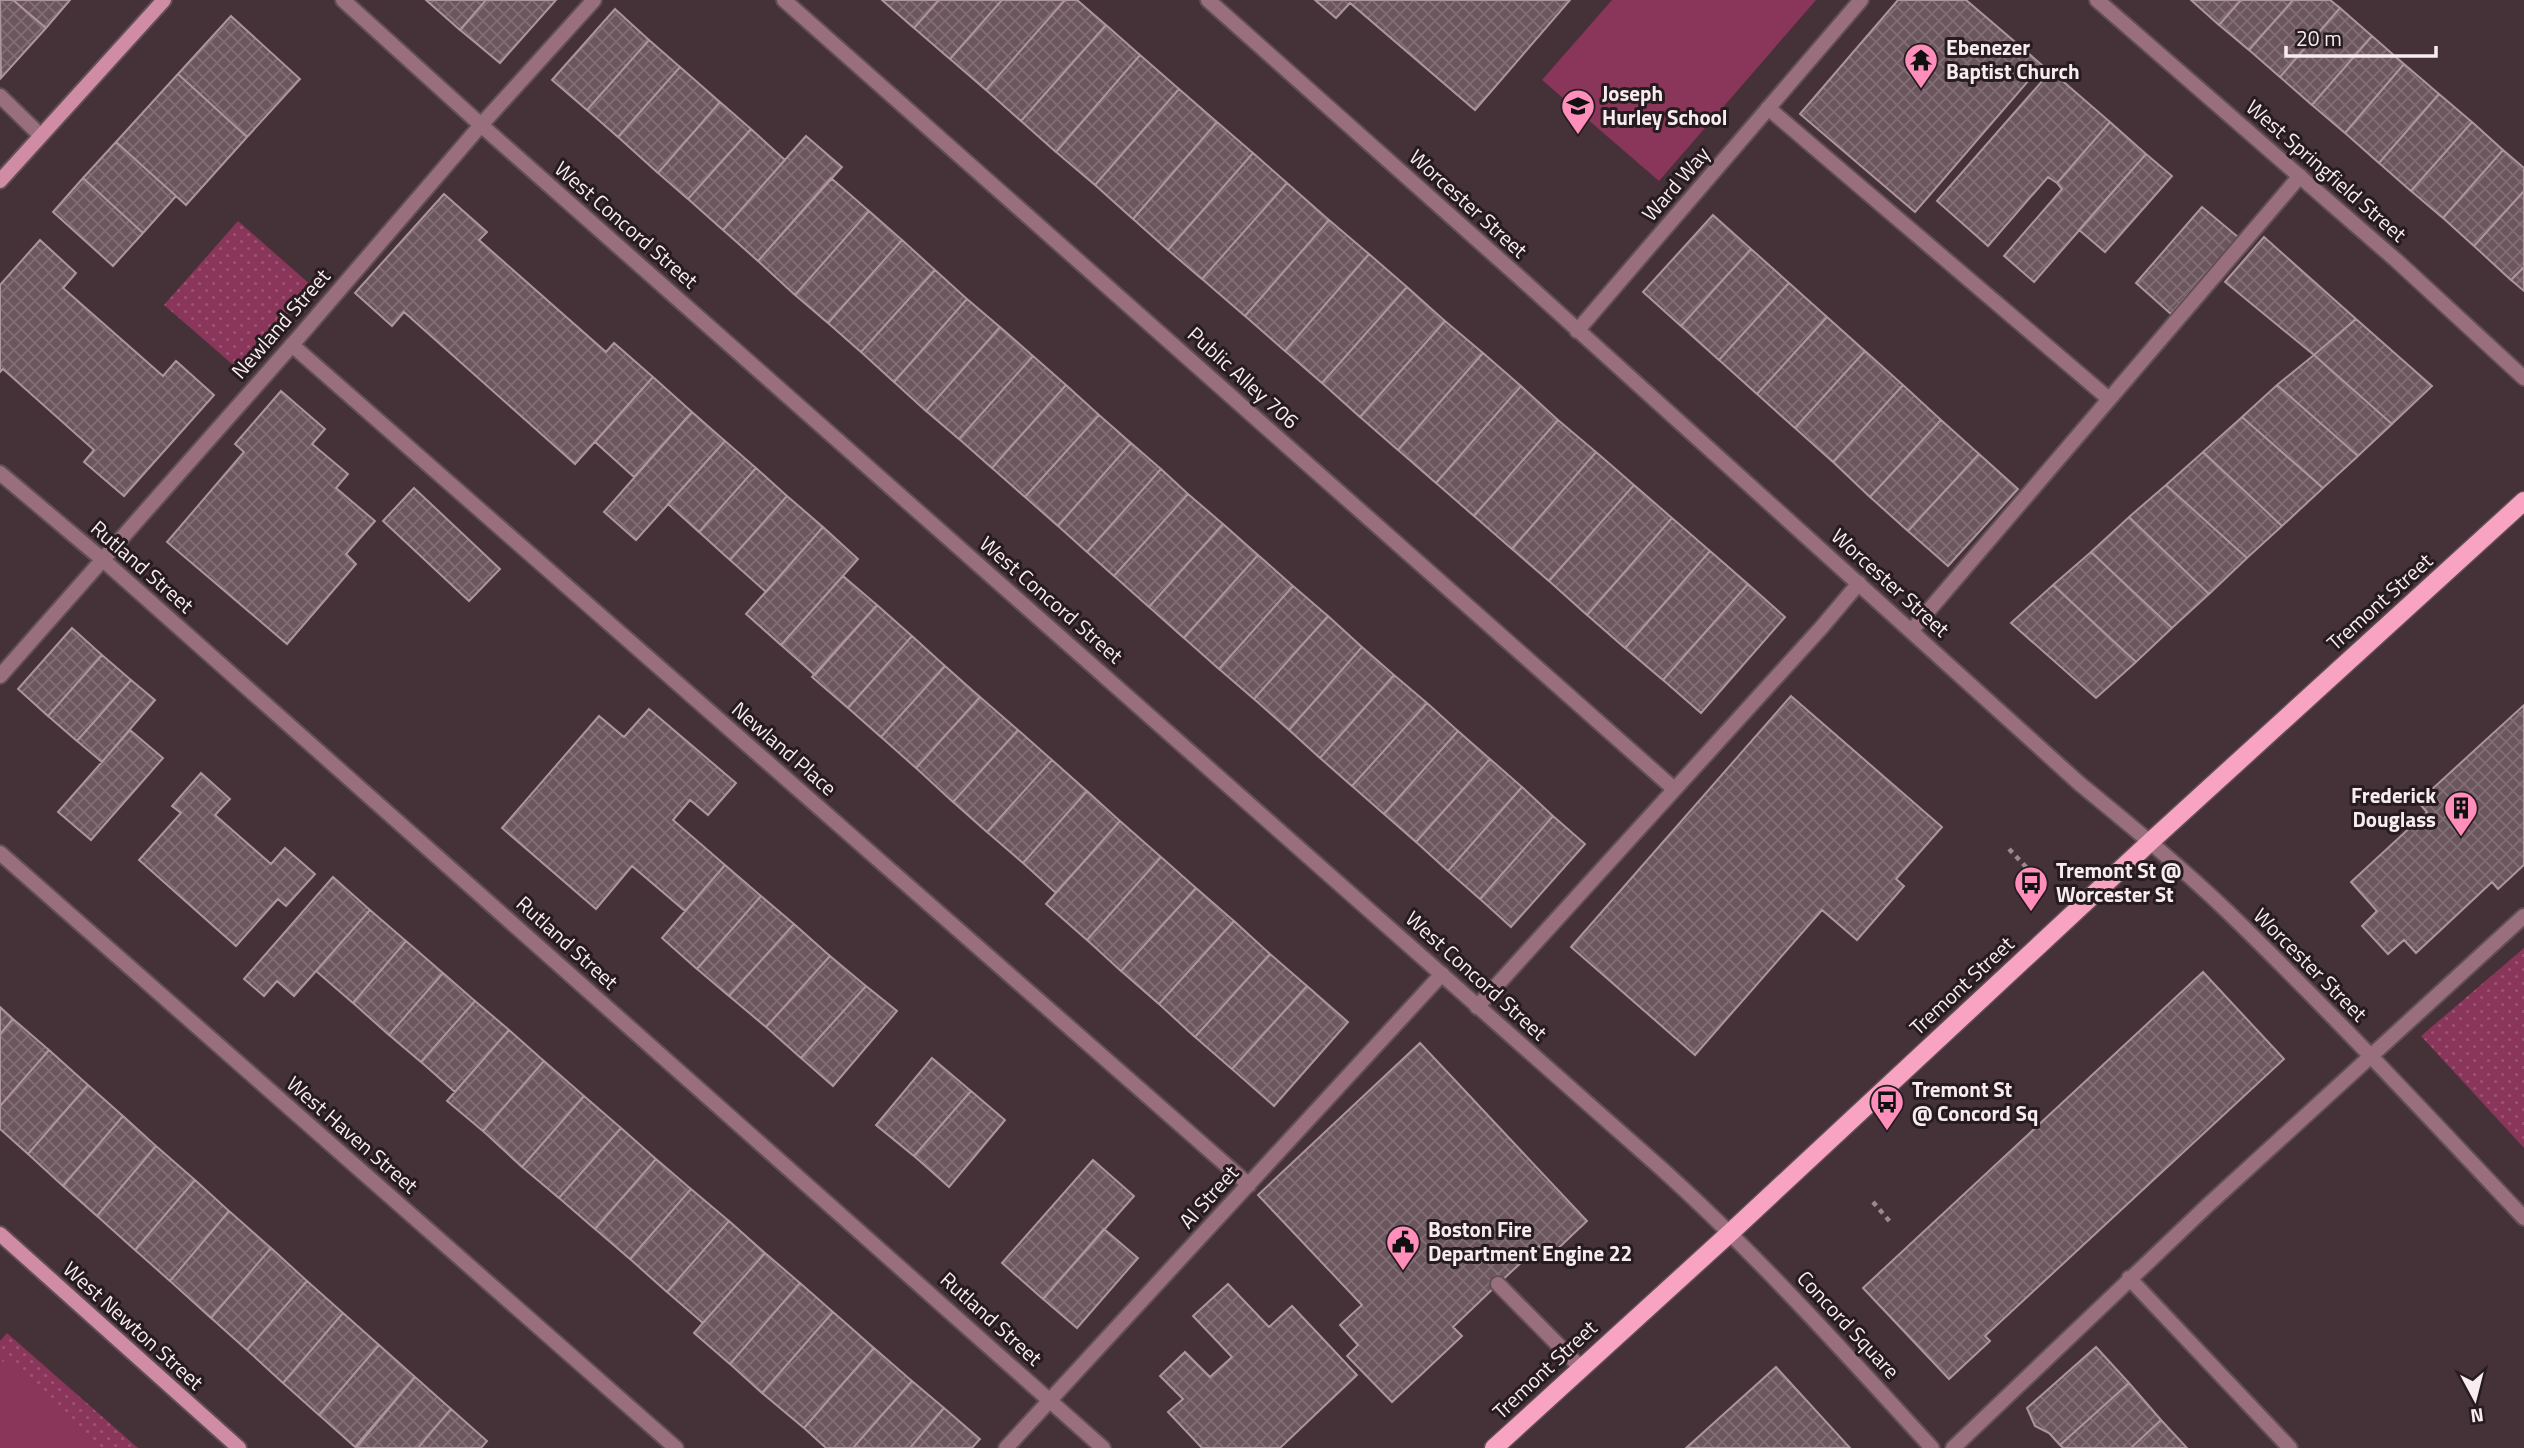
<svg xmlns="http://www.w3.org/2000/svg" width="2524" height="1448" viewBox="0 0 2524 1448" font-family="'Titillium Web',sans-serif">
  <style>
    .grass { fill: url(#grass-dots) }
    .pitch { fill: #8a365a }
    .building { fill: url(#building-cross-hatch); stroke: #ad959d; stroke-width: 2 }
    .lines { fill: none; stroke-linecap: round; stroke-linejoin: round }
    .service-casing { stroke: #624f55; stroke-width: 18 }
    .pedestrian-casing { stroke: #624f55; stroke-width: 18 }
    .minor-casing { stroke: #624f55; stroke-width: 18 }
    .secondary-casing { stroke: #624f55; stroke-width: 18 }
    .primary-casing { stroke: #624f55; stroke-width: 21 }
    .path { stroke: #9a898f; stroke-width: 4.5; stroke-dasharray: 5 5; stroke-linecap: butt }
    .service { stroke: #996f7d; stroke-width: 14 }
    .pedestrian { stroke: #996f7d; stroke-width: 14 }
    .minor { stroke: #996f7d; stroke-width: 14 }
    .secondary { stroke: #cf8ca4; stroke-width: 14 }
    .primary { stroke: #f8a3c2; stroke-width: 18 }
    .labels { text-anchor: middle; stroke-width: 6; stroke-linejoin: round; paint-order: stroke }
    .poi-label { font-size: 21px; font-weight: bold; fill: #f9ecf0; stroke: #261c1f; text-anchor: start }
    .street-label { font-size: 21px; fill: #f9ecf0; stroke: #261c1f }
  </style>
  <defs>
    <pattern id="grass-dots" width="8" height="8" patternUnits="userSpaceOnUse" patternTransform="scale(1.75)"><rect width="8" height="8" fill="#8a365a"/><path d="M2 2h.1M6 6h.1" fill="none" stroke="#9b5372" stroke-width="1.8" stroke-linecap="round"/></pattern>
    <pattern id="building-cross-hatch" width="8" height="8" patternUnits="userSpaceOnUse" patternTransform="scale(1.75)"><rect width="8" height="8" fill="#6c565e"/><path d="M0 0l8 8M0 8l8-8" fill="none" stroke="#826e75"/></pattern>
  </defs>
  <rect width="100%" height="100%" fill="#453138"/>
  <path class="grass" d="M 238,221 L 312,286 L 239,370 L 164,305 Z
    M 2524,948 L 2524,1148 L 2421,1036 Z
    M 7,1333 L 138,1448 L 0,1448 L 0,1341 Z"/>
  <path class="pitch" d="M 1612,0 L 1816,0 L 1659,181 L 1542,80 Z
    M 7,1358 L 97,1443 L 93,1448 L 0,1448 L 0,1365 Z"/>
  <path class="building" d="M 0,0 L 13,0 L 46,28 L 1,78 Z
    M 13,0 L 70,0 L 46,28 Z
    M 426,0 L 486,0 L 460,30 Z
    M 486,0 L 556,0 L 500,63 L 460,30 Z
    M 882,0 L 939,0 L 914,28 Z
    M 939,0 L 1002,0 L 950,59 L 914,28 Z
    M 1002,0 L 1065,0 L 986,90 L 950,59 Z
    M 1065,0 L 1077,0 L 1106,25 L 1021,121 L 986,90 Z
    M 1315,0 L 1570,0 L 1475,110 L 1350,3 L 1336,18 Z
    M 1898,0 L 1966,0 L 2042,65 L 1915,212 L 1800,114 Z
    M 2191,0 L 2241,0 L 2219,25 Z
    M 2241,0 L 2293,0 L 2249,50 L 2219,25 Z
    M 2293,0 L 2330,0 L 2340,8 L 2280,77 L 2249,50 Z
    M 2340,8 L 2372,36 L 2312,105 L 2280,77 Z
    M 615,9 L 649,40 L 587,110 L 552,80 Z
    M 231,16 L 300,79 L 247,137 L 178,74 Z
    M 1106,25 L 1140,55 L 1056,152 L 1021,121 Z
    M 2372,36 L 2404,64 L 2345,133 L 2312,105 Z
    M 649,40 L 680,67 L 618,137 L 587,110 Z
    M 1140,55 L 1179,89 L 1095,185 L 1056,152 Z
    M 2404,64 L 2439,94 L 2379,163 L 2345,133 Z
    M 680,67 L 720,102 L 658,173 L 618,137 Z
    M 2051,71 L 2110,122 L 2057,183 L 2048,177 L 1988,246 L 1937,201 Z
    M 178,74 L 247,137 L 186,205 L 116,142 Z
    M 1179,89 L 1217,122 L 1133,219 L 1095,185 Z
    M 2439,94 L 2472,122 L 2411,191 L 2379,163 Z
    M 720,102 L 751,129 L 688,199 L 658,173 Z
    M 1217,122 L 1253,153 L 1168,250 L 1133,219 Z
    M 2110,122 L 2146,154 L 2034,282 L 2004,256 L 2062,189 L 2057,183 Z
    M 2472,122 L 2503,150 L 2443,218 L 2411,191 Z
    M 751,129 L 785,160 L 723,230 L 688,199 Z
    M 806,136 L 842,167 L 758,261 L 723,230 Z
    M 116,142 L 176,196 L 143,233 L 83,178 Z
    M 2503,150 L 2524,168 L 2524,191 L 2474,246 L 2443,218 Z
    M 1253,153 L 1287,183 L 1202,279 L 1168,250 Z
    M 2146,154 L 2172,176 L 2105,252 L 2079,230 Z
    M 83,178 L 143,233 L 113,266 L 53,212 Z
    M 831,178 L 869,211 L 795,295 L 758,261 Z
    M 1287,183 L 1329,220 L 1245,316 L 1202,279 Z
    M 2524,191 L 2524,267 L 2511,280 L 2474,246 Z
    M 444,194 L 487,232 L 479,240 L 606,352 L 614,343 L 653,377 L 575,464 L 404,312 L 392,326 L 355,293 Z
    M 2202,207 L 2238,237 L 2171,314 L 2136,283 Z
    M 869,211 L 902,240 L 828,323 L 795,295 Z
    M 1713,215 L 1751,249 L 1681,326 L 1643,292 Z
    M 1329,220 L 1369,254 L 1285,351 L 1245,316 Z
    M 2264,237 L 2356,319 L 2314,355 L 2225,282 Z
    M 40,240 L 76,273 L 63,288 L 163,376 L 176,361 L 214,395 L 124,496 L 84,462 L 94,450 L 3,369 L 0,372 L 0,285 Z
    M 902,240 L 935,270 L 861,352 L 828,323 Z
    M 1751,249 L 1789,283 L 1719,360 L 1681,326 Z
    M 1369,254 L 1407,287 L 1322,383 L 1285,351 Z
    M 2524,267 L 2524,291 L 2511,280 Z
    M 935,270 L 967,299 L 894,382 L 861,352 Z
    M 1789,283 L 1827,317 L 1757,394 L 1719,360 Z
    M 1407,287 L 1445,321 L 1360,417 L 1322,383 Z
    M 967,299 L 1000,327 L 926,411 L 894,382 Z
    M 1827,317 L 1865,351 L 1795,428 L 1757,394 Z
    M 2356,319 L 2432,386 L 2392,424 L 2314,355 Z
    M 1445,321 L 1483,353 L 1398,450 L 1360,417 Z
    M 1000,327 L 1033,356 L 959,439 L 926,411 Z
    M 1865,351 L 1903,385 L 1833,462 L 1795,428 Z
    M 1483,353 L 1521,386 L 1436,483 L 1398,450 Z
    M 2314,355 L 2392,424 L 2358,456 L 2277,385 Z
    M 1033,356 L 1066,385 L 992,468 L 959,439 Z
    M 653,377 L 692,412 L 634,477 L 595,442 Z
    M 1066,385 L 1099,415 L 1025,497 L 992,468 Z
    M 1903,385 L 1941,420 L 1870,497 L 1833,462 Z
    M 2277,385 L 2358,456 L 2323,488 L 2242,417 Z
    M 1521,386 L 1558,420 L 1474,516 L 1436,483 Z
    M 281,391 L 325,429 L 312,444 L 348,474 L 336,488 L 375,521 L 346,554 L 356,564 L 287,644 L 167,542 L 244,452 L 235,444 Z
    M 692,412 L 725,441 L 636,540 L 604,512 Z
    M 1099,415 L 1131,443 L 1058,526 L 1025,497 Z
    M 2242,417 L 2323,488 L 2282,526 L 2203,452 Z
    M 1558,420 L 1596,452 L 1512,549 L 1474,516 Z
    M 1941,420 L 1979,454 L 1908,531 L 1870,497 Z
    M 725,441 L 756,468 L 699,532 L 668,504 Z
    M 1131,443 L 1161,469 L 1087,552 L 1058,526 Z
    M 1596,452 L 1634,485 L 1549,581 L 1512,549 Z
    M 2203,452 L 2282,526 L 2247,558 L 2166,485 Z
    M 1979,454 L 2018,489 L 1948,566 L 1908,531 Z
    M 756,468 L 787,496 L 730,560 L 699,532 Z
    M 1161,469 L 1188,494 L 1114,576 L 1087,552 Z
    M 1634,485 L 1672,518 L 1587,615 L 1549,581 Z
    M 2166,485 L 2247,558 L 2209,594 L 2129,517 Z
    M 414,488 L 500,569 L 469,601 L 383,521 Z
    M 1188,494 L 1223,524 L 1149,607 L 1114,576 Z
    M 787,496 L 823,527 L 766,592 L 730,560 Z
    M 2129,517 L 2209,594 L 2172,628 L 2091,552 Z
    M 1672,518 L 1710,551 L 1625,648 L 1587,615 Z
    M 1223,524 L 1258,555 L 1184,638 L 1149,607 Z
    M 823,527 L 858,559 L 781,645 L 746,614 Z
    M 1710,551 L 1748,584 L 1663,680 L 1625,648 Z
    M 2091,552 L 2172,628 L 2136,662 L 2053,585 Z
    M 1258,555 L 1293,586 L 1219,669 L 1184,638 Z
    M 843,576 L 877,605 L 815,675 L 781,645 Z
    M 1748,584 L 1785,617 L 1701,713 L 1663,680 Z
    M 2053,585 L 2136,662 L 2096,698 L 2011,623 Z
    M 1293,586 L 1328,616 L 1254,699 L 1219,669 Z
    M 877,605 L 912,636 L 848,708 L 812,677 Z
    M 1328,616 L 1362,647 L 1289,730 L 1254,699 Z
    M 72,628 L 102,655 L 48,716 L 18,689 Z
    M 912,636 L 945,666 L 881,737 L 848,708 Z
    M 1362,647 L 1394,675 L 1320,758 L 1289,730 Z
    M 102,655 L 131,680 L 77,741 L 48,716 Z
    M 945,666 L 980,697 L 916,768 L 881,737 Z
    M 1394,675 L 1427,703 L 1352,786 L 1320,758 Z
    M 131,680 L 155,700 L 102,762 L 77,741 Z
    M 1791,696 L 1942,827 L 1896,879 L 1904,886 L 1857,940 L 1822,910 L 1695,1055 L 1571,947 Z
    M 980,697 L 1018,730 L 953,802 L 916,768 Z
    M 1427,703 L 1458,731 L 1384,814 L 1352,786 Z
    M 2524,705 L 2524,865 L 2498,889 L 2492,882 L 2416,953 L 2404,940 L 2388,954 L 2362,926 L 2377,911 L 2351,882 L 2427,812 L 2418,802 Z
    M 649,709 L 736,783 L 708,815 L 690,800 L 673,820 L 725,865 L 685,911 L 632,866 L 596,909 L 502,828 L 599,716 L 624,737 Z
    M 130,730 L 163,758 L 91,840 L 58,812 Z
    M 1018,730 L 1052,760 L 987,832 L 953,802 Z
    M 1458,731 L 1490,759 L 1416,842 L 1384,814 Z
    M 1490,759 L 1522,787 L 1448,871 L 1416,842 Z
    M 1052,760 L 1087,791 L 1023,863 L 987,832 Z
    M 201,773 L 230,799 L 215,815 L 271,864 L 285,848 L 315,874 L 286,906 L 278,899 L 236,946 L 139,860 L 181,813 L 172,806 Z
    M 1522,787 L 1553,816 L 1480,899 L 1448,871 Z
    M 1087,791 L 1120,821 L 1056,893 L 1023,863 Z
    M 1553,816 L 1585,844 L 1511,927 L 1480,899 Z
    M 1120,821 L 1161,857 L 1087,940 L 1046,904 Z
    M 1161,857 L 1196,888 L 1121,971 L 1087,940 Z
    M 725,865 L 761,896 L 697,969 L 662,938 Z
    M 333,877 L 370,910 L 294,996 L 277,981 L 264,996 L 244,979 Z
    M 1196,888 L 1234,921 L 1159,1004 L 1121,971 Z
    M 761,896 L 794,924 L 729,996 L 697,969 Z
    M 370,910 L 406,941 L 353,1003 L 316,971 Z
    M 1234,921 L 1270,954 L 1195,1037 L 1159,1004 Z
    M 794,924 L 830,956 L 766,1027 L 729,996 Z
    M 406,941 L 443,973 L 389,1035 L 353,1003 Z
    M 1270,954 L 1307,986 L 1232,1069 L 1195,1037 Z
    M 830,956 L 866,986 L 801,1058 L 766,1027 Z
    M 2203,972 L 2284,1059 L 1985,1336 L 1990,1341 L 1949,1379 L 1863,1288 Z
    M 443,973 L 475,1001 L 421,1062 L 389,1035 Z
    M 866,986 L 897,1011 L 833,1086 L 801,1058 Z
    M 1307,986 L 1348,1022 L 1274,1106 L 1232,1069 Z
    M 475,1001 L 509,1030 L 455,1092 L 421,1062 Z
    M 0,1007 L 13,1019 L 0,1034 Z
    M 13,1019 L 49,1050 L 0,1106 L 0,1034 Z
    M 509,1030 L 544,1061 L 483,1131 L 447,1101 Z
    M 1420,1043 L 1587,1221 L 1549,1257 L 1539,1246 L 1498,1284 L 1453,1327 L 1462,1336 L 1392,1402 L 1347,1356 L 1358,1345 L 1340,1325 L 1362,1305 L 1258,1195 Z
    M 49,1050 L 88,1085 L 28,1154 L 0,1129 L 0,1106 Z
    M 932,1058 L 971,1091 L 914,1156 L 876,1125 Z
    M 544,1061 L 584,1096 L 522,1167 L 483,1131 Z
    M 88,1085 L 123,1116 L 63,1186 L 28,1154 Z
    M 971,1091 L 1005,1120 L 949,1187 L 914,1156 Z
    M 584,1096 L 621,1128 L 559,1198 L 522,1167 Z
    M 123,1116 L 156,1146 L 97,1216 L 63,1186 Z
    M 621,1128 L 656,1159 L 595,1229 L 559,1198 Z
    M 156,1146 L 195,1180 L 135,1250 L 97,1216 Z
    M 656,1159 L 691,1189 L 630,1259 L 595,1229 Z
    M 1093,1160 L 1134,1196 L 1043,1299 L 1002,1263 Z
    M 195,1180 L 229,1211 L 170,1281 L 135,1250 Z
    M 691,1189 L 729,1221 L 667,1292 L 630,1259 Z
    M 229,1211 L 271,1248 L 211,1318 L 170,1281 Z
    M 729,1221 L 765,1253 L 703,1323 L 667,1292 Z
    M 1104,1229 L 1138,1258 L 1077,1328 L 1043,1299 Z
    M 271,1248 L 307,1281 L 247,1350 L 211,1318 Z
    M 765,1253 L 800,1283 L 730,1364 L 694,1333 Z
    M 307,1281 L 343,1313 L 283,1383 L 247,1350 Z
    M 800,1283 L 833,1312 L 762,1393 L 730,1364 Z
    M 1228,1284 L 1269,1327 L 1292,1306 L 1357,1375 L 1280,1448 L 1202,1448 L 1168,1412 L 1183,1399 L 1160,1376 L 1185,1352 L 1210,1377 L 1232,1357 L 1193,1316 Z
    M 833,1312 L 874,1348 L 804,1428 L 762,1393 Z
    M 343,1313 L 379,1345 L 319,1415 L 283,1383 Z
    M 379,1345 L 415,1377 L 355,1447 L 319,1415 Z
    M 2096,1347 L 2129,1383 L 2060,1445 L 2049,1433 L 2035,1426 L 2027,1408 Z
    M 874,1348 L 912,1381 L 853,1448 L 826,1448 L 804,1428 Z
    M 1776,1367 L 1850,1448 L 1686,1448 Z
    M 415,1377 L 451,1409 L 418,1448 L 356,1448 Z
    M 912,1381 L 944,1408 L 910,1448 L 853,1448 Z
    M 2129,1383 L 2161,1420 L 2131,1448 L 2063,1448 L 2060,1445 Z
    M 944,1408 L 980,1439 L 972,1448 L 910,1448 Z
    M 451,1409 L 487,1441 L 481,1448 L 418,1448 Z
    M 2161,1420 L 2187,1448 L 2131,1448 Z"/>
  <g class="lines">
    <g class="service-casing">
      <path id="service" d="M 784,0 L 1673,788
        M 1768,108 L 2109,399
        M 292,345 L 1249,1185
        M 1912,630 L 2300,176
        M 0,853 L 676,1448
        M 1477,1007 L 1821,628 L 1859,583
        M 2129,1278 L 2290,1448
        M 1498,1284 L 1581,1368
        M 1006,1448 L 1442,974
        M 1953,1448 L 2208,1205 L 2524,916"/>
    </g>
    <g class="pedestrian-casing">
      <path id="pedestrian" d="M 292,345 L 481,125"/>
    </g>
    <g class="minor-casing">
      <path id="minor" d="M 343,0 L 481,125 L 1663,1170 C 1759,1257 1845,1353 1932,1448
        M 1208,0 L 1518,276 L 2080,784 C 2130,825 2181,867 2228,912 C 2330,1011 2427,1115 2524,1218
        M 2097,0 L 2397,261 L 2524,378
        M 0,96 L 40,135
        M 481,125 L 594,0
        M 1577,331 L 1861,0
        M 0,473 L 102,559 L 1103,1448
        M 0,676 L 292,345"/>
    </g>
    <g class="secondary-casing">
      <path id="secondary" d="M 0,181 L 164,0
        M 0,1234 L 239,1448"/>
    </g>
    <g class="primary-casing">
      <path id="primary" d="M 1494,1448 L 1731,1232 L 2150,842 L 2524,501"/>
    </g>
    <path class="path" d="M 2009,849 L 2027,868
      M 1873,1202 L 1892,1224"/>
    <use href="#service" class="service"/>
    <use href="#pedestrian" class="pedestrian"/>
    <use href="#minor" class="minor"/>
    <use href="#secondary" class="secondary"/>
    <use href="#primary" class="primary"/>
  </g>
  <defs>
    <g id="temple-pin" transform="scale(1.75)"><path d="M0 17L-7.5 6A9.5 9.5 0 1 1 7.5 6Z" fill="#ff8eba" stroke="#261c1f"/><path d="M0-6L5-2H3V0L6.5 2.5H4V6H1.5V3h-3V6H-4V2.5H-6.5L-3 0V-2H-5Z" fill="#111"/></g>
    <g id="school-pin" transform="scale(1.75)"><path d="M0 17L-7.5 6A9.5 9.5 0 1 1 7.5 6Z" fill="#ff8eba" stroke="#261c1f"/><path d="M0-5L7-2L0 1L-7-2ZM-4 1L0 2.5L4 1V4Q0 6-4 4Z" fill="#111"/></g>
    <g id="building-pin" transform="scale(1.75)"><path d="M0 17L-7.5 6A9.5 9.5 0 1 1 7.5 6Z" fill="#ff8eba" stroke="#261c1f"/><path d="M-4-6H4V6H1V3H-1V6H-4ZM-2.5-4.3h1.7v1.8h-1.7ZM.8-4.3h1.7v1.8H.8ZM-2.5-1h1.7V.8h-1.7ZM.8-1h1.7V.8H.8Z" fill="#111"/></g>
    <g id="bus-pin" transform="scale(1.75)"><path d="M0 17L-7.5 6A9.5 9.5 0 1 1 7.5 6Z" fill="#ff8eba" stroke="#261c1f"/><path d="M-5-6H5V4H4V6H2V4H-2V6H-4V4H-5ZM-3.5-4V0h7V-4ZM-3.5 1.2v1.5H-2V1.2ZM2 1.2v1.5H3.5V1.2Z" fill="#111"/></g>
    <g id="civic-pin" transform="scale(1.75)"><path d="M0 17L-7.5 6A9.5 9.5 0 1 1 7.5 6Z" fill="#ff8eba" stroke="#261c1f"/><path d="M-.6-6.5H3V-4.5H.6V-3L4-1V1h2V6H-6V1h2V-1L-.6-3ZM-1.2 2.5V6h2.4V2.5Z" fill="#111"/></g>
  </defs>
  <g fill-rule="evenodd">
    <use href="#temple-pin" x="1921" y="60"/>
    <use href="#school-pin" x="1578" y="106"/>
    <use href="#building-pin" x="2461" y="808"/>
    <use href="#bus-pin" x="2031" y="883"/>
    <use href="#bus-pin" x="1887" y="1102"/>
    <use href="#civic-pin" x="1403" y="1242"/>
  </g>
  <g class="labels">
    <g class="poi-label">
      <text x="1946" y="55">Ebenezer<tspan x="1946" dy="24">Baptist Church</tspan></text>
      <text x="1602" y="101">Joseph<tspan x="1602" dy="24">Hurley School</tspan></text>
      <text x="2436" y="803" text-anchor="end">Frederick<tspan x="2436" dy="24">Douglass</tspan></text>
      <text x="2056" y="878">Tremont St @<tspan x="2056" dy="24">Worcester St</tspan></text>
      <text x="1912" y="1097">Tremont St<tspan x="1912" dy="24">@ Concord Sq</tspan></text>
      <text x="1428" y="1237">Boston Fire<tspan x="1428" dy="24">Department Engine 22</tspan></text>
    </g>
    <g class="street-label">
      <text transform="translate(2326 171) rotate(41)" y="7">West Springfield Street</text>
      <text transform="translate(1676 184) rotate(-49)" y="7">Ward Way</text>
      <text transform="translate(1468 204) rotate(42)" y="7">Worcester Street</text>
      <text transform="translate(626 225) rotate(41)" y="7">West Concord Street</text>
      <text transform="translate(281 324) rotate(-49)" y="7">Newland Street</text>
      <text transform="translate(1243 378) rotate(42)" y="7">Public Alley 706</text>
      <text transform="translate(142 567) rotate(41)" y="7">Rutland Street</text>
      <text transform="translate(1890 583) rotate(42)" y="7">Worcester Street</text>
      <text transform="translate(1051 600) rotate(41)" y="7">West Concord Street</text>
      <text transform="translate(2380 602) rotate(-42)" y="7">Tremont Street</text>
      <text transform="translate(784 749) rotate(41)" y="7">Newland Place</text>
      <text transform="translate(567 943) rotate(42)" y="7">Rutland Street</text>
      <text transform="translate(2310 965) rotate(45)" y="7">Worcester Street</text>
      <text transform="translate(1476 976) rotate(42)" y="7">West Concord Street</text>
      <text transform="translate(1962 986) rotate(-43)" y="7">Tremont Street</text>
      <text transform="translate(352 1135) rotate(41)" y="7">West Haven Street</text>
      <text transform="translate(1209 1197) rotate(-48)" y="7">Al Street</text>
      <text transform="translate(991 1319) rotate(42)" y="7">Rutland Street</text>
      <text transform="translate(1848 1325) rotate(47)" y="7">Concord Square</text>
      <text transform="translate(133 1326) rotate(42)" y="7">West Newton Street</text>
      <text transform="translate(1545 1370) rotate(-43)" y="7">Tremont Street</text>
    </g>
  </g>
  <g transform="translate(2475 1399) rotate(173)" stroke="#261c1f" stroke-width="5" paint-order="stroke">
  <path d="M0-5L12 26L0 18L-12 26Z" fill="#f9ecf0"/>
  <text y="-10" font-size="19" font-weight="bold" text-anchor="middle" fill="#f9ecf0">N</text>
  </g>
  <path d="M2286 46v10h150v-10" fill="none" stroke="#f9ecf0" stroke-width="3.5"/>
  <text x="2296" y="46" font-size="21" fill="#f9ecf0" stroke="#261c1f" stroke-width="5" paint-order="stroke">20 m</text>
</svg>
